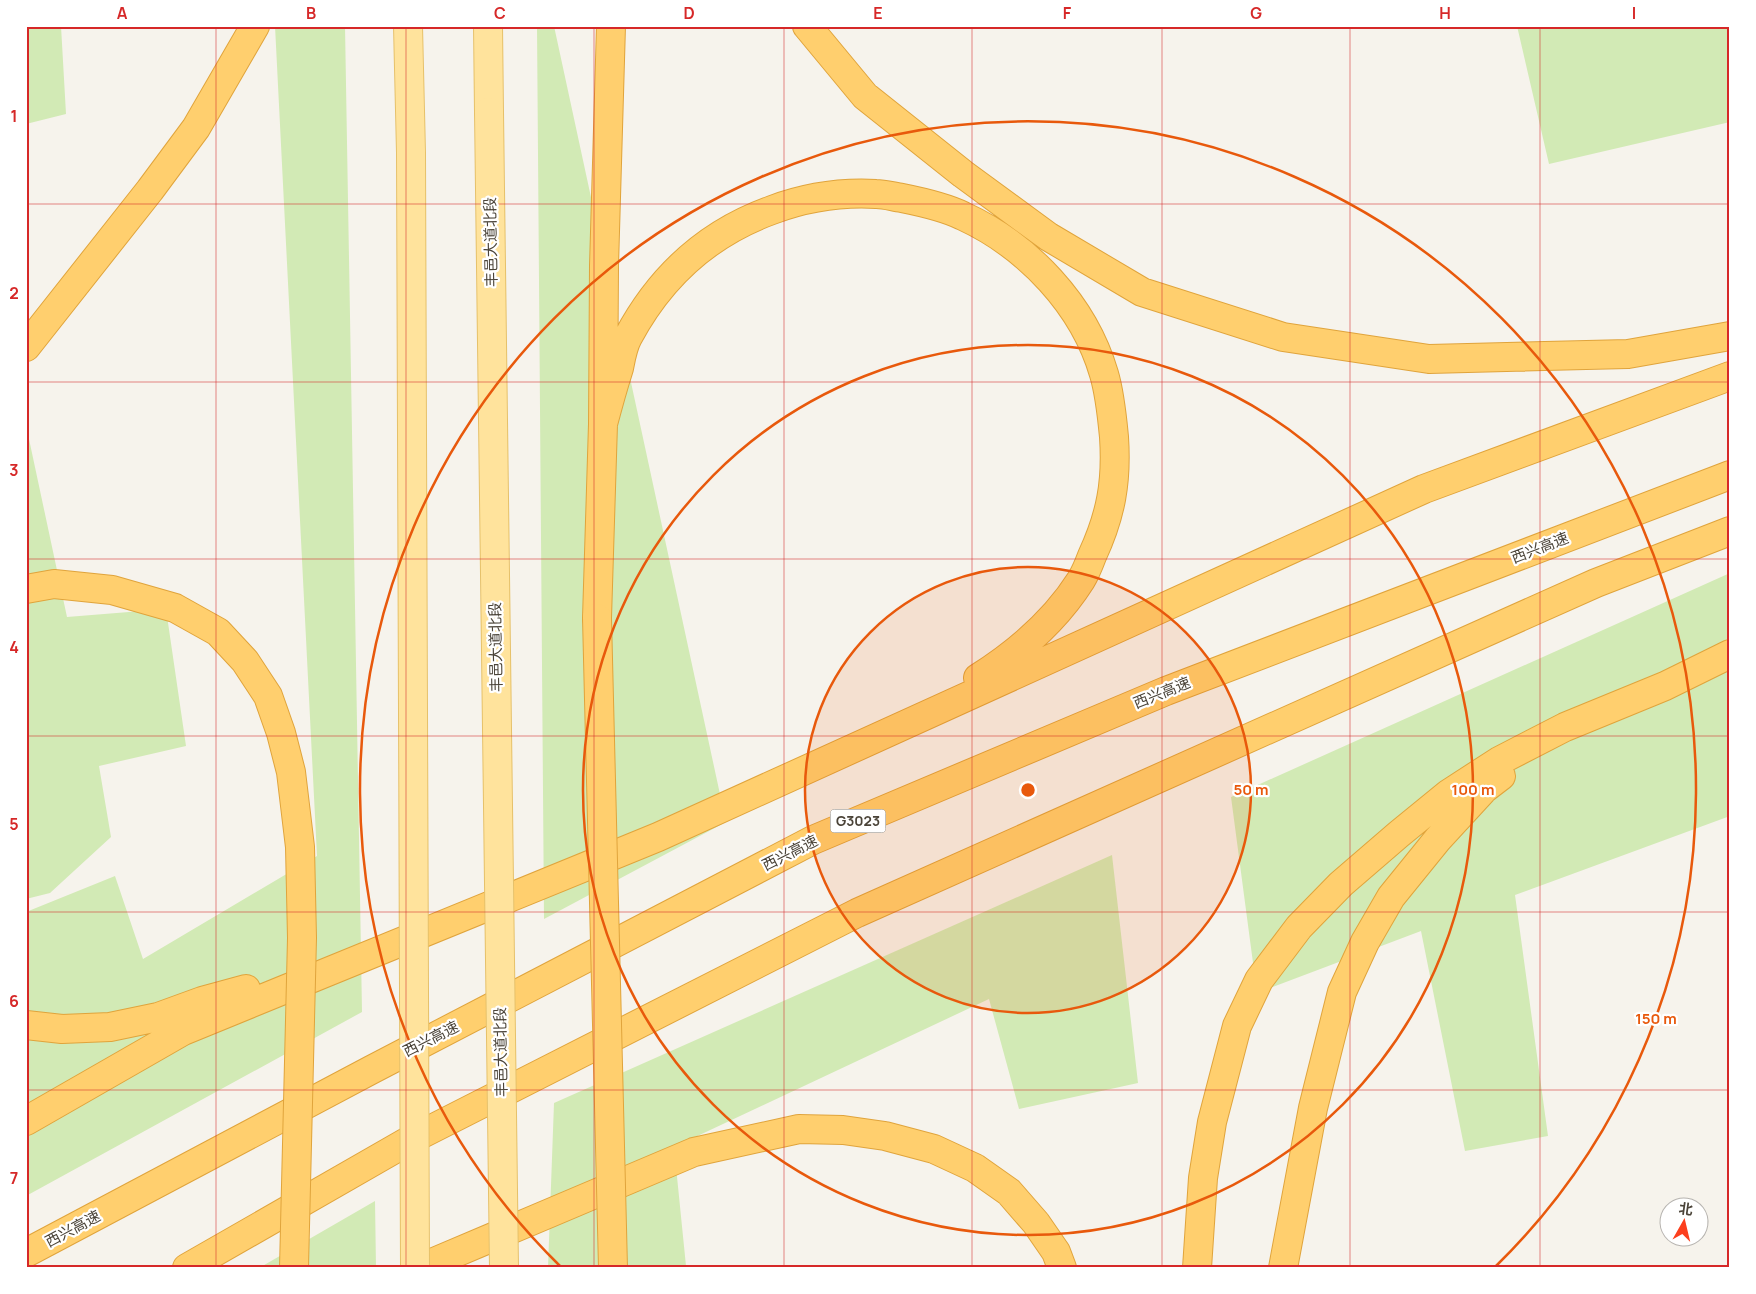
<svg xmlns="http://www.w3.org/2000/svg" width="1756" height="1294" viewBox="0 0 1756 1294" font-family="Manrope,'Noto Sans SC',sans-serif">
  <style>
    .green { fill: #d2eab5 }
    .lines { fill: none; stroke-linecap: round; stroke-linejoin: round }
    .major-casing { stroke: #e6c16a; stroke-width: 30 }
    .highway-casing { stroke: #e0a43c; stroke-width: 30 }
    .major { stroke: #ffe39c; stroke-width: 28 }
    .highway { stroke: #ffcf6e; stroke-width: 28 }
    .major-bridge-casing { stroke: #e6c16a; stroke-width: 30; stroke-linecap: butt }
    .highway-bridge-casing { stroke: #e0a43c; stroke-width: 30; stroke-linecap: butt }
    .major-bridge { stroke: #ffe39c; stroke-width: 28 }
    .highway-bridge { stroke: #ffcf6e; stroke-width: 28 }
    .grid { fill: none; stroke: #d62828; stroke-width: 1; stroke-opacity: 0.55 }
    .ring { fill: none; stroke: #e8590c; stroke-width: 2.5 }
    .labels { text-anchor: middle; stroke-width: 4.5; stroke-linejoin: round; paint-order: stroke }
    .shield { fill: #fff; stroke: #817c74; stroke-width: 1 }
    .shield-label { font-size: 14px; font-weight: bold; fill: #4b4439 }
    .street-label { font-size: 15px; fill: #4b4439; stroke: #fff }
    .centre { fill: #e8590c; stroke: #fff; stroke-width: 2.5 }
    .ring-label { font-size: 15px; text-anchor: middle; font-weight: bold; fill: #e8590c; stroke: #fff; stroke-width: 4.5; stroke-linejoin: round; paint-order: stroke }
    .neatline { fill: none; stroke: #d62828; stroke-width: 2 }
    .grid-label { font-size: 16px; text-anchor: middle; font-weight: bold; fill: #d62828 }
  </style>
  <rect width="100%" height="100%" fill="#f6f3ec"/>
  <path class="green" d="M 26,26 L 61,26 L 66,114 L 26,124 Z
    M 275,26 L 345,26 L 362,1012 L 26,1196 L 26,912 L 115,876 L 143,959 L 317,856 Z
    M 537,26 L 554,26 L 726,822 L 544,919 Z
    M 1517,26 L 1730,26 L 1730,122 L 1549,164 Z
    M 26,425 L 67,617 L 166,609 L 186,746 L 99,766 L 111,837 L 50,893 L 26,899 Z
    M 1730,573 L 1730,816 L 1515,895 L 1548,1136 L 1465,1151 L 1421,931 L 1257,993 L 1231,797 Z
    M 1112,855 L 1138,1083 L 1019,1109 L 989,999 L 674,1147 L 686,1266 L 548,1268 L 554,1103 Z
    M 375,1201 L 376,1268 L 259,1268 Z"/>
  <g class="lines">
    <g class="major-casing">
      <path id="major" d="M 408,26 L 411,153
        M 488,26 L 489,112"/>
    </g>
    <g class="highway-casing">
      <path id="highway" d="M 807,26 L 865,96 L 963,174 L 1049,237 L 1142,292 L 1283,337 L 1429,359 L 1628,354 L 1730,336
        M 26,347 L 150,190 L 196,128 L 255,26
        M 603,424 C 608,405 613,387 619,368 C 621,358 623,346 628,337 C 660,277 708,233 772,210 C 804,198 841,192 876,194 C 885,194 894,197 902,198 C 922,202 945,207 963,216 C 1028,246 1084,305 1104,374 C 1110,394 1112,416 1114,437 C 1117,482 1111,515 1092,556 C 1089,564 1086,572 1081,580 C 1055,621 1019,652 978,678
        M 597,618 L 603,424 L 604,266 L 611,26
        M 26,1025 L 62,1029 L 110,1027 L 158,1017 L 202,1001 L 246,989
        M 26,1121 L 183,1031 L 658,837 L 1424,489 L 1730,376
        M 26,1253 L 371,1070 L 813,840 L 1166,691 L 1730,475
        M 187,1268 L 412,1139 L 857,913 L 1596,583 L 1730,531
        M 420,1268 L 694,1152 L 799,1129 L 843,1130 L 885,1136 L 934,1149 L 975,1168 L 1009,1192 L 1036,1223 L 1056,1252 L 1062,1268
        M 1197,1268 L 1203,1178 L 1212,1122 L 1237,1026 L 1259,980 L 1299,927 L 1341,884 L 1399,834 L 1448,794 L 1499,761 L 1565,727 L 1665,686 L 1730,654
        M 1283,1268 L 1313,1108 L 1342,992 L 1365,942 L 1391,897 L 1438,839 L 1484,789 L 1501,776"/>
    </g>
    <use href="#major" class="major"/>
    <use href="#highway" class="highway"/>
    <g class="major-bridge-casing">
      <path id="major-bridge" d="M 489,112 L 504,1268
        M 411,153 L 415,1268"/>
    </g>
    <g class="highway-bridge-casing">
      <path id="highway-bridge" d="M 26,589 L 54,584 L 112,590 L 175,608 L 218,632 L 245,661 L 268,696 L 281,733 L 291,772 L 300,847 L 302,938 L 294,1268
        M 597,618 L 613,1268"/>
    </g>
    <use href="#major-bridge" class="major-bridge"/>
    <use href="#highway-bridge" class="highway-bridge"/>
  </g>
  <path class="grid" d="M 216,26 L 216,1268M 406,26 L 406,1268M 594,26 L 594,1268M 784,26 L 784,1268M 972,26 L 972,1268M 1162,26 L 1162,1268M 1350,26 L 1350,1268M 1540,26 L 1540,1268M 26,204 L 1730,204M 26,382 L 1730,382M 26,559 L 1730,559M 26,736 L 1730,736M 26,912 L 1730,912M 26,1090 L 1730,1090"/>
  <circle cx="1028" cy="790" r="223" fill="#e8590c" fill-opacity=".12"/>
  <g class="ring">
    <circle cx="1028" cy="790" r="223"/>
    <circle cx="1028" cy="790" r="445"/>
    <path d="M560 1266A668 668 0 1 1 1496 1266"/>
  </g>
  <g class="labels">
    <rect class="shield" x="830.5" y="809.5" width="55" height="23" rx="4"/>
    <g class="shield-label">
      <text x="858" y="826">G3023</text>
    </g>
    <g class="street-label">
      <text transform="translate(491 242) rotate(-91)" y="5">丰邑大道北段</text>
      <text transform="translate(1540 548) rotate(-21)" y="5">西兴高速</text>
      <text transform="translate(496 647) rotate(-91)" y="5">丰邑大道北段</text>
      <text transform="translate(1162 693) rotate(-22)" y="5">西兴高速</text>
      <text transform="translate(790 853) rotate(-27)" y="5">西兴高速</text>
      <text transform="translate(431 1039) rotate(-27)" y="5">西兴高速</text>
      <text transform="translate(501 1052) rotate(-91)" y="5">丰邑大道北段</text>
      <text transform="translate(73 1229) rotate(-28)" y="5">西兴高速</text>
    </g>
  </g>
  <circle cx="1028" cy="790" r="8" class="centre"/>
  <g class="ring-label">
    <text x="1251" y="795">50 m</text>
    <text x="1473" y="795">100 m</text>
    <text x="1656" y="1024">150 m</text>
  </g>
  <rect width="1756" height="1294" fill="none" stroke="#ffffff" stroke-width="55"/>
  <g transform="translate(1684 1222) rotate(8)"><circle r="24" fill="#ffffff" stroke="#b7b4b0"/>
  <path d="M0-4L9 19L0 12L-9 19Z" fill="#fc3f1d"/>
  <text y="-8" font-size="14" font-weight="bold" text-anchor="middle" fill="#4b4439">北</text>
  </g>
  <rect x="28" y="28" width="1700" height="1238" class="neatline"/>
  <g class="grid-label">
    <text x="122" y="19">A</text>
    <text x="311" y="19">B</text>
    <text x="500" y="19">C</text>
    <text x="689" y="19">D</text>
    <text x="878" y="19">E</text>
    <text x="1067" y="19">F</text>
    <text x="1256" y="19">G</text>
    <text x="1445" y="19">H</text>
    <text x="1634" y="19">I</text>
    <text x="14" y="122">1</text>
    <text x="14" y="299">2</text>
    <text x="14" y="476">3</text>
    <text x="14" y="653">4</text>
    <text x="14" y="830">5</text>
    <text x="14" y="1007">6</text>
    <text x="14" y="1184">7</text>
  </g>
</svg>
